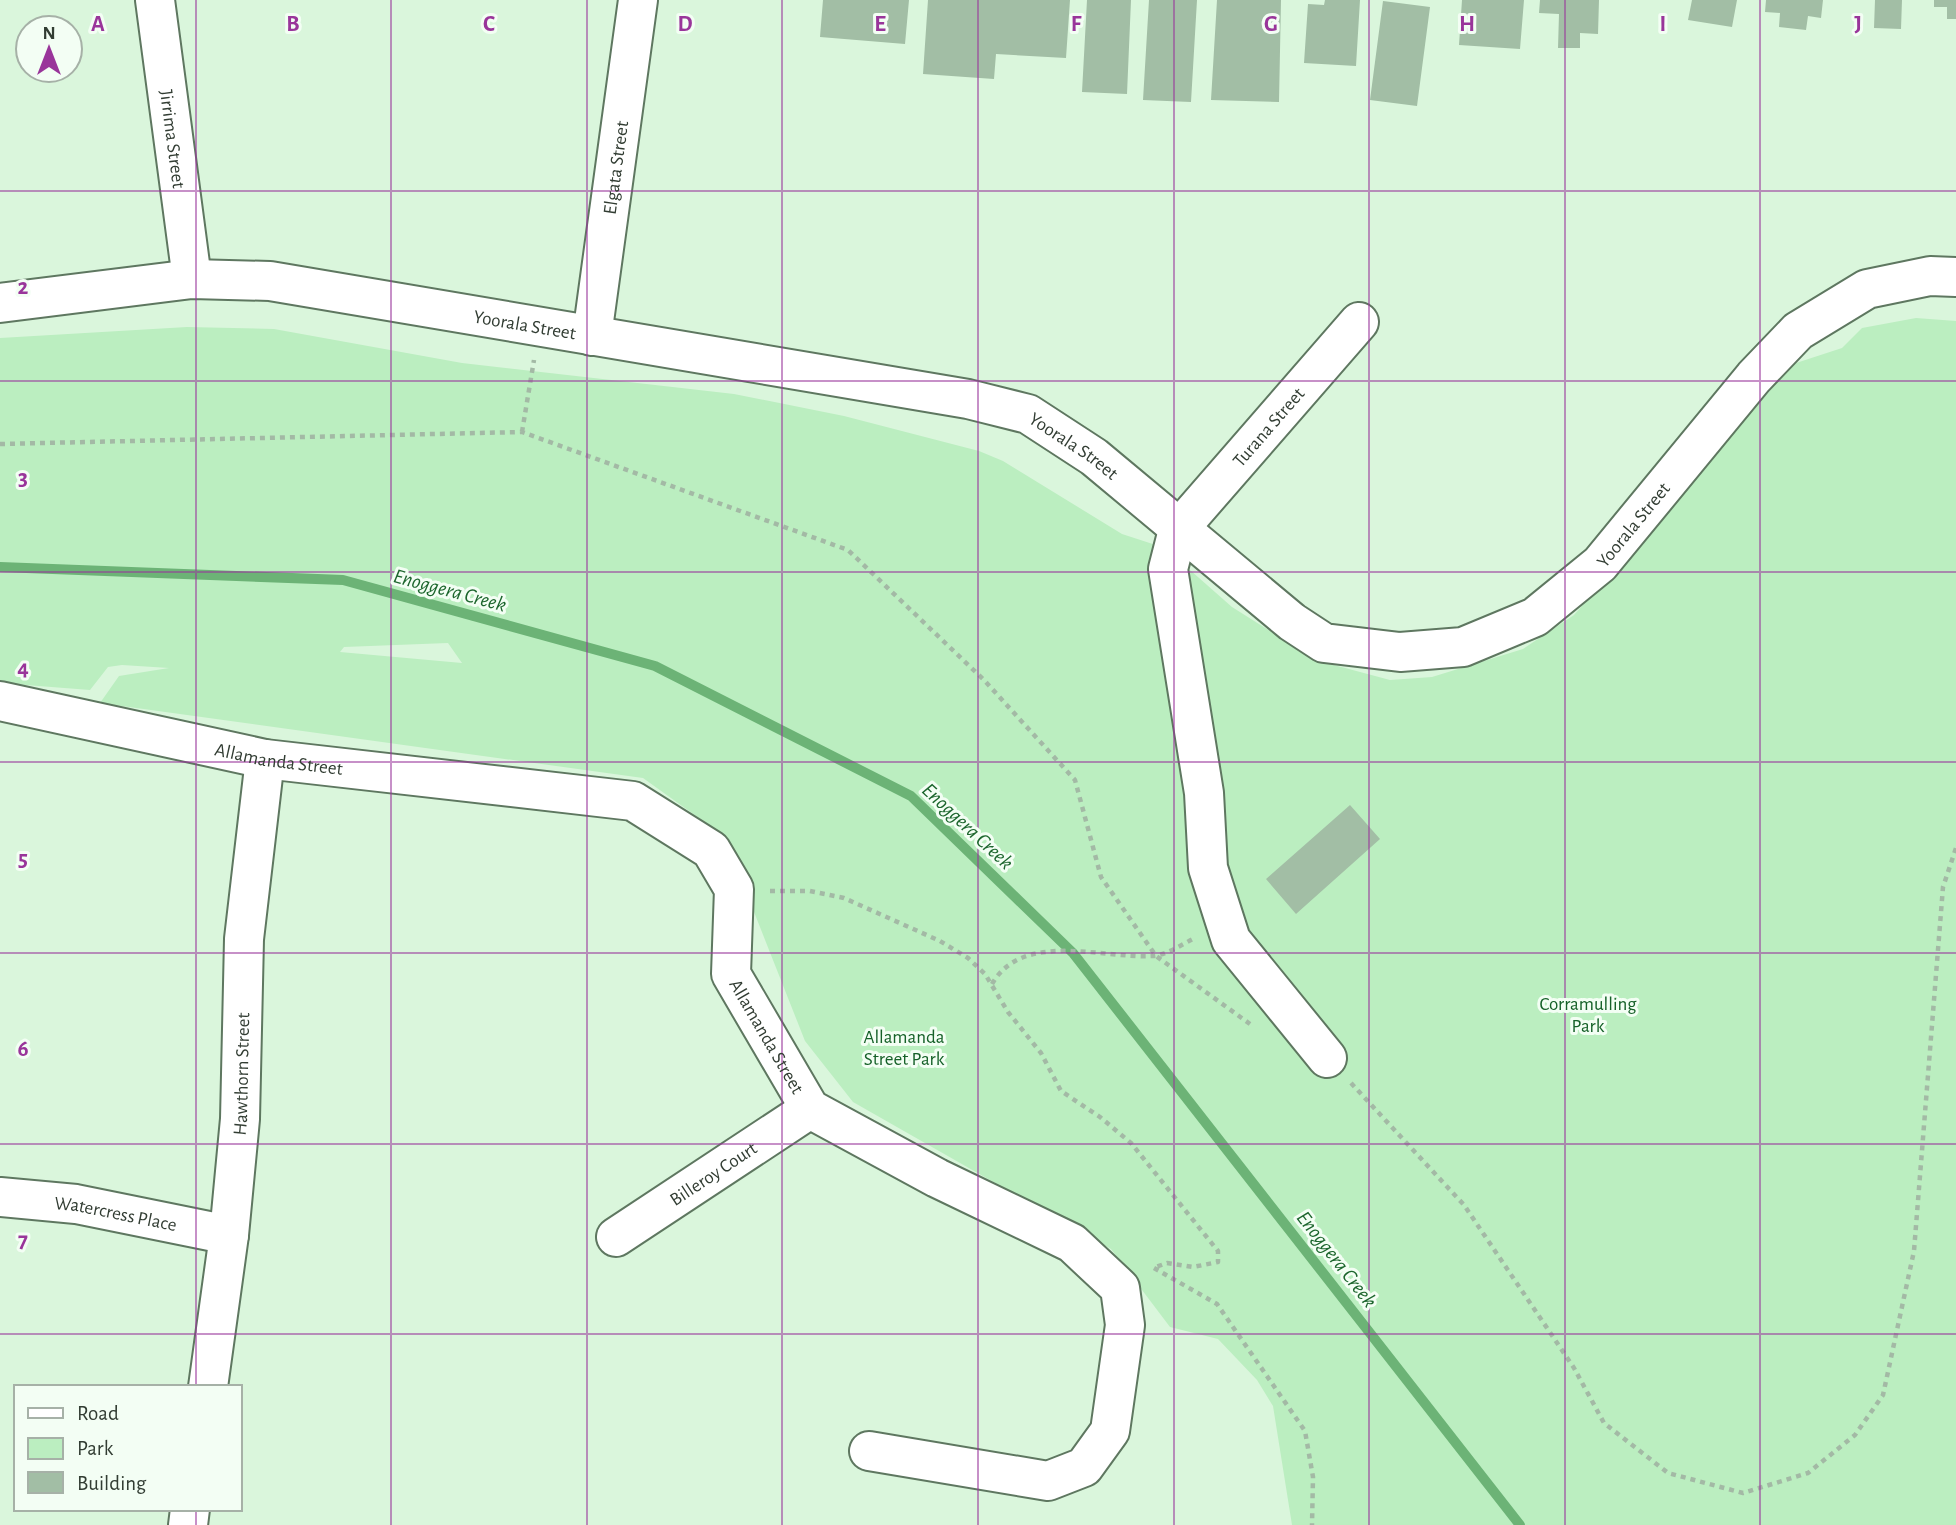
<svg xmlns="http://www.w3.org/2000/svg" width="1956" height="1525" viewBox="0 0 1956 1525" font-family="'Alegreya Sans',sans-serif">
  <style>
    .green { fill: #bbeec0; fill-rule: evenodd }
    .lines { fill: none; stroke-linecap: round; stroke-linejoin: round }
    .stream { stroke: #6cb376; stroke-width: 10 }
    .building { fill: #a2bea5 }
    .minor-casing { stroke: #5e7760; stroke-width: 42 }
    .path { stroke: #a3b9a5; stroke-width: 4.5; stroke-dasharray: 5 5; stroke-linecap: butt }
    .minor { stroke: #fff; stroke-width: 38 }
    .grid { fill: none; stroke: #99359a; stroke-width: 2; stroke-opacity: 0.55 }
    .labels { text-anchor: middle; stroke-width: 6; stroke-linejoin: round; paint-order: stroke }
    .street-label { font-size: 19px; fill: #323d33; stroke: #f3fef4 }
    .park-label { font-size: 19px; fill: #156128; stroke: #f3fef4 }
    .water-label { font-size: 21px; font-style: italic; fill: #1c662d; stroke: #f3fef4 }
    .grid-label { font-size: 23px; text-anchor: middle; font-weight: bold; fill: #99359a; stroke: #f3fef4; stroke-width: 6; stroke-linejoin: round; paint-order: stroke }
  </style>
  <rect width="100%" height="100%" fill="#daf6dc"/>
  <path class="green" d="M 1916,318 L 1956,321 L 1956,1525 L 1292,1525 L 1273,1406 L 1257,1380 L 1218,1339 L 1170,1327 L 1111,1249 L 853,1102 L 805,1041 L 724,836 L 643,778 L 100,703 L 119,676 L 169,668 L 122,665 L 108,667 L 90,690 L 0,683 L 0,338 L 187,327 L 274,329 L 462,363 L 734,394 L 844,416 L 979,451 L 1003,461 L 1122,534 L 1165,548 L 1232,607 L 1289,643 L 1334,665 L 1390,680 L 1432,677 L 1523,649 L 1574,615 L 1793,364 L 1842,348 L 1862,328 ZM 448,643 L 462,663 L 340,652 L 344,647 Z"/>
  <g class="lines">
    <path class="stream" d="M 0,567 L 343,580 L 655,666 L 911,796 L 1073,953 L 1520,1525"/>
  </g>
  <path class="building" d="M 823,0 L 909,0 L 905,44 L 820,37 Z
    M 928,0 L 1070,0 L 1066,58 L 996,54 L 994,79 L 923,74 Z
    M 1087,0 L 1131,0 L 1127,94 L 1082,92 Z
    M 1149,0 L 1197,0 L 1191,102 L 1143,100 Z
    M 1217,0 L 1281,0 L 1279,102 L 1211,100 Z
    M 1325,0 L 1360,0 L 1356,66 L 1304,63 L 1308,4 L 1324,5 Z
    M 1462,0 L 1524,0 L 1520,49 L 1459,45 Z
    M 1540,0 L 1599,0 L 1598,34 L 1580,33 L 1580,48 L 1558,48 L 1559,14 L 1539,13 Z
    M 1692,0 L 1737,0 L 1732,27 L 1688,20 Z
    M 1766,0 L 1823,0 L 1821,18 L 1808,16 L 1806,30 L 1779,27 L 1780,13 L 1765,12 Z
    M 1875,0 L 1902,0 L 1901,29 L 1874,28 Z
    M 1934,0 L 1956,0 L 1956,19 L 1947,19 L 1947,7 L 1934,7 Z
    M 1383,1 L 1430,7 L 1417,106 L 1370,100 Z
    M 1350,805 L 1380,839 L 1296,914 L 1266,879 Z"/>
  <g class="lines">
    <g class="minor-casing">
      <g id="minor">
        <path id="s1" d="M 155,0 L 192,279"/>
        <path id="s2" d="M 0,303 L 192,279 L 270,281 L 968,399 L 1028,414 L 1094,457 L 1292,622 L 1324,643 L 1400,652 L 1463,647 L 1535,617 L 1600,564 L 1754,377 L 1798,331 L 1867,289 L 1930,276 L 1956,277"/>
        <path id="s3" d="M 592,336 L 638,0"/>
        <path id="s4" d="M 0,701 L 265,759 L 633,801 L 711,850 L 734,889 L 731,974 L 810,1109 L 937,1178 L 1072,1243 L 1120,1288 L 1125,1325 L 1110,1431 L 1084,1467 L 1048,1481 L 869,1451"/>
        <path id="s5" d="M 1327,1058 L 1231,940 L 1208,868 L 1204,793 L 1168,569 L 1178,530 L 1359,322"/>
        <path id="s6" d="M 0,1197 L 76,1204 L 229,1235"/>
        <path id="s7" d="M 616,1237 L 810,1109"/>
        <path id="s8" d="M 208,1387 L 229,1235 L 240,1119 L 244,939 L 265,759"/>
        <path d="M 188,1525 L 190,1509"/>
      </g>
    </g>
    <path class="path" d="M 522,432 L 534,360
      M 0,444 L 522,432 L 848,550 L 984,680 L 1075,780 L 1101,877 L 1156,956 L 1250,1024
      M 770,891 L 810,891 L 844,898 L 940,941 L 968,958 L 985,974 L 1008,1012 L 1041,1053 L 1061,1091 L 1100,1117 L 1131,1143 L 1218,1251 L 1218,1262 L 1193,1267 L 1167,1263 L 1153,1268
      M 992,984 C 1023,930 1103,959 1153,956 C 1166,955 1181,945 1193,939
      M 1351,1083 L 1464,1205 L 1574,1368 L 1604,1423 L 1668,1473 L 1743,1493 L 1808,1473 L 1855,1435 L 1883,1395 L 1914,1251 L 1943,887 L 1956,848
      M 1154,1268 L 1217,1304 L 1305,1431 L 1313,1477 L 1312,1525"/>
    <use href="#minor" class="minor"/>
  </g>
  <path class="grid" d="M 196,0 L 196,1387M 391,0 L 391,1525M 587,0 L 587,1525M 782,0 L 782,1525M 978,0 L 978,1525M 1174,0 L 1174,1525M 1369,0 L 1369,1525M 1565,0 L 1565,1525M 1760,0 L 1760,1525M 0,191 L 1956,191M 0,381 L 1956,381M 0,572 L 1956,572M 0,762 L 1956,762M 0,953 L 1956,953M 0,1144 L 1956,1144M 0,1334 L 1956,1334M 196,1509 L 196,1525"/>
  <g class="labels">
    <g class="street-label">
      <text dy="7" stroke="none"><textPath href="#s1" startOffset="140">Jirrima Street</textPath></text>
      <text dy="7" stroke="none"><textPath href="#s3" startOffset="170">Elgata Street</textPath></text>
      <text dy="7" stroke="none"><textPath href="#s2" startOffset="530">Yoorala Street</textPath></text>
      <text dy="7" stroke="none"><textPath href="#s5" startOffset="707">Turana Street</textPath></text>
      <text dy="7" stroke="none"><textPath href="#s2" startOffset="1097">Yoorala Street</textPath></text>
      <text dy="7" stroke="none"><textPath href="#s2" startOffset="1769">Yoorala Street</textPath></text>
      <text dy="7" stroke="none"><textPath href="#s4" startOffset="285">Allamanda Street</textPath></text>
      <text dy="7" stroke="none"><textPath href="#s4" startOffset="936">Allamanda Street</textPath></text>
      <text dy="7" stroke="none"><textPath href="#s8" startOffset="315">Hawthorn Street</textPath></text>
      <text dy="7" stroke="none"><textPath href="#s7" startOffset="116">Billeroy Court</textPath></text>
      <text dy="7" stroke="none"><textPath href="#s6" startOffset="117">Watercress Place</textPath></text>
    </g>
    <g class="park-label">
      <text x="1588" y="1010">Corramulling<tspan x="1588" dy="22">Park</tspan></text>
      <text x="904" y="1043">Allamanda<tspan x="904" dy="22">Street Park</tspan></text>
    </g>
    <g class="water-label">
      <text transform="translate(450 590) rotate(15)" y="7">Enoggera Creek</text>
      <text transform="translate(968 826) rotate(43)" y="7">Enoggera Creek</text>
      <text transform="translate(1337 1259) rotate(52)" y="7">Enoggera Creek</text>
    </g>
  </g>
  <g class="grid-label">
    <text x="98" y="31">A</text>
    <text x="293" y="31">B</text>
    <text x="489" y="31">C</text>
    <text x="685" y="31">D</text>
    <text x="880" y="31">E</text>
    <text x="1076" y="31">F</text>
    <text x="1271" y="31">G</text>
    <text x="1467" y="31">H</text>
    <text x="1663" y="31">I</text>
    <text x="1858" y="31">J</text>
    <text x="23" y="294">2</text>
    <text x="23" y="485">3</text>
    <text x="23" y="675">4</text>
    <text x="23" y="866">5</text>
    <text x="23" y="1056">6</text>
    <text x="23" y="1247">7</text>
  </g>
  <rect x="14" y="1385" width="228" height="126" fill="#f3fef4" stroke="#a6b1a7" stroke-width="2"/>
  <rect x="28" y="1408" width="35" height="10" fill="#ffffff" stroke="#a6b1a7" stroke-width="2"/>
  <text x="77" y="1420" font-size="21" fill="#323d33">Road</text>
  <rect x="28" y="1438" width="35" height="21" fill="#bbeec0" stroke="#a6b1a7" stroke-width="2"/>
  <text x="77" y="1455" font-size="21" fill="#323d33">Park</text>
  <rect x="28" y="1472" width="35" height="21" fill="#a2bea5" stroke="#a6b1a7" stroke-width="2"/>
  <text x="77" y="1490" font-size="21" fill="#323d33">Building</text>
  <g transform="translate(49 49)"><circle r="33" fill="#f3fef4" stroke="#a6b1a7" stroke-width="2"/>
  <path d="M0-5L12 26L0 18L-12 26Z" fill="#99359a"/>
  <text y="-10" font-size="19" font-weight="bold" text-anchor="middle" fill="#323d33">N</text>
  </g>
</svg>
